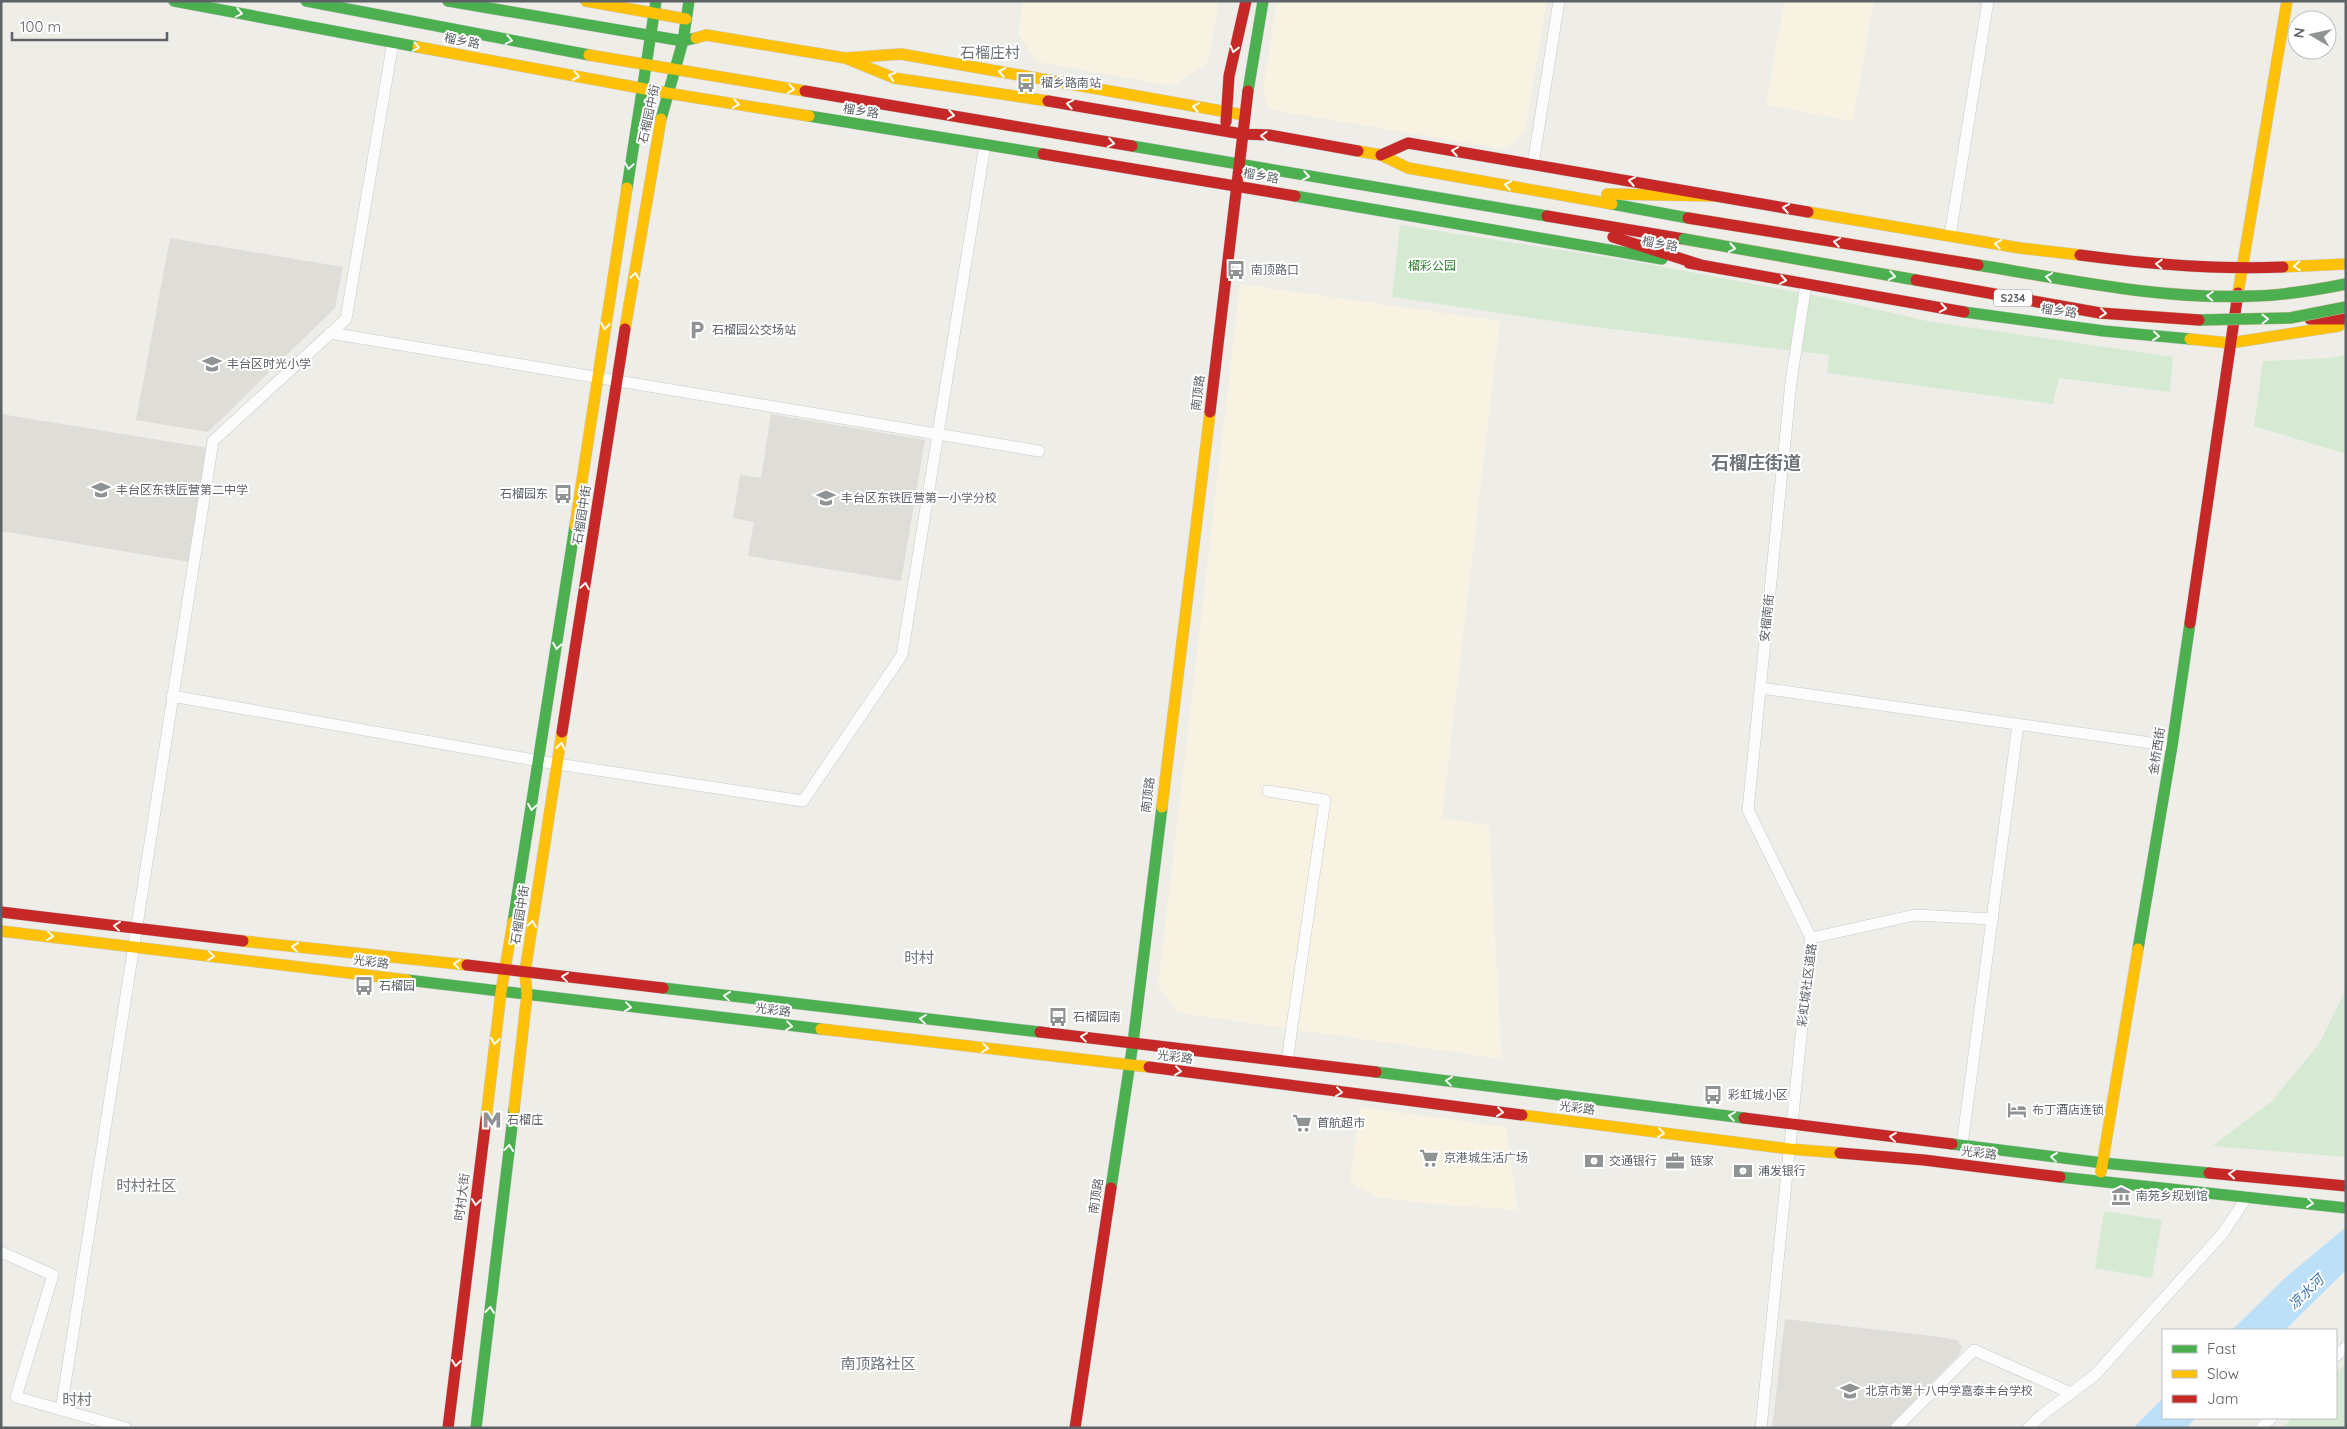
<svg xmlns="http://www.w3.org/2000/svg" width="2347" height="1429" viewBox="0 0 2347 1429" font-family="Quicksand,'Noto Sans SC',sans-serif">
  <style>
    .commercial { fill: #f7f2e1 }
    .education { fill: #dfddd8 }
    .green { fill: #d6ead3 }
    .water { fill: #bce0f8 }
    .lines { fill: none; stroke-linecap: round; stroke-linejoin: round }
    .street-casing { stroke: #c9c9c9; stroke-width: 12 }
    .fast-casing { stroke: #cacbca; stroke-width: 12 }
    .slow-casing { stroke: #cacbca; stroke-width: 12 }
    .jam-casing { stroke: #cacbca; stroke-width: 12 }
    .street { stroke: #fcfcfc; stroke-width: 11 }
    .fast { stroke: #4caf50; stroke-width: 11 }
    .slow { stroke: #ffc107; stroke-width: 11 }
    .jam { stroke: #c62828; stroke-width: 11 }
    .fast-bridge-casing { stroke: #c6b694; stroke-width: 12; stroke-linecap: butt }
    .jam-bridge-casing { stroke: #c6b694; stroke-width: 12; stroke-linecap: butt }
    .fast-bridge { stroke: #4caf50; stroke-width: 11 }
    .jam-bridge { stroke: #c62828; stroke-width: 11 }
    .oneway { stroke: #f6fbf6 }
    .labels { text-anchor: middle; stroke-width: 4; stroke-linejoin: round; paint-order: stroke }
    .shield { fill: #fff; stroke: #8e9195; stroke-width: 1 }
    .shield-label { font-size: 11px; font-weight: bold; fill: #5d6267 }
    .street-label { font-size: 12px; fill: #5d6267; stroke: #fff }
    .poi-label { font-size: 12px; fill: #5d6267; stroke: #fff; text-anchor: start }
    .park-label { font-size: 12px; fill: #308232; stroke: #fff }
    .water-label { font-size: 14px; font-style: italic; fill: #3c76ad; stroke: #fff }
    .quarter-label { font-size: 15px; fill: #6e7479; stroke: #fff }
    .district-label { font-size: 18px; font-weight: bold; fill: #6e7479; stroke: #fff }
  </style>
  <rect width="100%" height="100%" fill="#eeede8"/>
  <path class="commercial" d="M 1023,1 L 1219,1 L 1208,63 L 1172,86 L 1037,62 L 1018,34 Z
    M 1277,1 L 1547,1 L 1525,130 L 1516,142 L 1503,149 L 1272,110 L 1265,101 L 1263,87 Z
    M 1784,1 L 1874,1 L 1853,121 L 1766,105 Z
    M 1240,284 L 1500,321 L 1442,818 L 1489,825 L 1502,1059 L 1178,1013 L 1158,986 Z
    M 1360,1107 L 1506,1127 L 1518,1210 L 1431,1204 L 1377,1197 L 1355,1185 L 1350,1180 Z"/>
  <path class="education" d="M 170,238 L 343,267 L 335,308 L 208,432 L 136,420 Z
    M 1,414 L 208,448 L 189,562 L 1,531 Z
    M 771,414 L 925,440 L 901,581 L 748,556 L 754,522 L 733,518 L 740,475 L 761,478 Z
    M 1785,1319 L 1940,1337 L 1957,1340 L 1962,1347 L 1959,1355 L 1888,1428 L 1772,1428 Z"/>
  <path class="green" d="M 1400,225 L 1632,261 L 1823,297 L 1927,321 L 2173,357 L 2170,392 L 2059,378 L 2053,404 L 1827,373 L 1829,355 L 1587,326 L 1392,297 Z
    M 2346,354 L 2346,454 L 2254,426 L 2263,361 L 2331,358 Z
    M 2346,971 L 2346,1157 L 2212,1146 L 2271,1102 L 2319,1044 L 2344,993 Z
    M 2104,1211 L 2162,1220 L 2152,1278 L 2095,1268 Z
    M 2346,1363 L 2346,1428 L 2282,1428 L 2292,1418 L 2336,1418 L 2336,1373 Z"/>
  <path class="water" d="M 2346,1227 L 2346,1270 L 2285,1330 L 2232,1330 L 2285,1278 Z
    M 2163,1398 L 2163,1418 L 2196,1418 L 2186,1428 L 2133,1428 Z"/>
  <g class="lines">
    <g class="street-casing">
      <path id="street" d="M 1533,164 L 1559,1
        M 1950,236 L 1988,1
        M 1806,284 L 1791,382 L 1748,810 L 1811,938
        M 330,333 L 1039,451
        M 1761,688 L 2172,746
        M 172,696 L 551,763 L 803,801 L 902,655 L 985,145
        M 1268,791 L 1325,800 L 1287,1061
        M 1962,1145 L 2018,724
        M 1,1252 L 53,1275 L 16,1397 L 126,1428
        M 2336,1356 L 2346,1347
        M 61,1410 L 213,441 L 346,319 L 393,42
        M 1761,1428 L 1811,938 L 1915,915 L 1993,919
        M 1896,1428 L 1974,1350 L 2071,1393
        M 2028,1428 L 2042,1415 L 2095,1375 L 2223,1233 L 2247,1197
        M 2261,1428 L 2271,1418"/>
    </g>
    <g class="fast-casing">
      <path id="fast" d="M 174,1 L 418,47
        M 306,1 L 589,55
        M 448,1 L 683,41 L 696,38
        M 1248,91 L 1263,1
        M 809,116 L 1043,154
        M 661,119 L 683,41 L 689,1
        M 1132,146 L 1547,216
        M 627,188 L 656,1
        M 1295,196 L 1662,259
        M 1612,204 L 1688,218
        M 1964,312 L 2104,331 L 2190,339
        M 513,922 L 575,526
        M 2138,949 L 2172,746 L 2190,623
        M 407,980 L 821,1029
        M 663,988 L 1040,1032
        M 1376,1072 L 1744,1118
        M 1952,1144 L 2103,1163 L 2209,1173
        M 2060,1177 L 2346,1208
        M 1111,1188 L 1133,1043 L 1162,807
        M 476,1428 L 514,1109"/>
    </g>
    <g class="slow-casing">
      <path id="slow" d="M 586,1 L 686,19
        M 696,38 L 706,35 L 845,58 L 894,78 L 1048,101
        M 418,47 L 667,93 L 809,116
        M 589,55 L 805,91
        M 845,58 L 901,54 L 1244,115
        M 1358,151 L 1381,155 L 1408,168 L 1612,204
        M 1607,194 L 1714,196
        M 1808,212 L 2020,248 L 2080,255
        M 2283,267 L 2346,264
        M 2238,293 L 2287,1
        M 625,329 L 661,119
        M 2190,339 L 2230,343 L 2339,326
        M 575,526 L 627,188
        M 1162,807 L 1210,412
        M 1,931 L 407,980
        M 243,941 L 467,965
        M 821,1029 L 1149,1067
        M 514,1109 L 527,995 L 525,972 L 562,732
        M 1522,1115 L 1790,1149 L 1840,1153
        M 486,1119 L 501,992 L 513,922
        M 2101,1172 L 2138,949"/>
    </g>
    <g class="jam-casing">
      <path id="jam" d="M 805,91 L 1132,146
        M 1048,101 L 1242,134 L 1269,135 L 1358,151
        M 1226,122 L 1229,76 L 1246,1
        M 1043,154 L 1295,196
        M 1381,155 L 1408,143 L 1808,212
        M 1547,216 L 1684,239
        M 1613,237 L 1701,265
        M 2080,255 C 2147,264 2215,270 2283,267
        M 1689,263 L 1964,312
        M 2310,319 L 2346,319
        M 1210,412 L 1248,91
        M 2190,623 L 2238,293
        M 562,732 L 625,329
        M 1,912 L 243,941
        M 467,965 L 663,988
        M 1040,1032 L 1376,1072
        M 1149,1067 L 1522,1115
        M 1744,1118 L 1952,1144
        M 1840,1153 L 1924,1160 L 2060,1177
        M 2209,1173 L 2346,1186
        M 448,1428 L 486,1119
        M 1075,1428 L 1111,1188"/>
    </g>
    <use href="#street" class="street"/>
    <use href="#fast" class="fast"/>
    <use href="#slow" class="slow"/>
    <use href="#jam" class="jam"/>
    <g class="fast-bridge-casing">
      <path id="fast-bridge" d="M 1684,239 L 1916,280
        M 1978,265 C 2070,280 2162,300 2255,296 C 2286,295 2316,290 2346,284
        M 2199,320 L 2290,318 L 2346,307"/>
    </g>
    <g class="jam-bridge-casing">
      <path id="jam-bridge" d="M 1688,218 L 1978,265
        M 1916,280 L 2100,313 L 2199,320"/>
    </g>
    <use href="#fast-bridge" class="fast-bridge"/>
    <use href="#jam-bridge" class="jam-bridge"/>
  </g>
  <defs><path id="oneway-chevron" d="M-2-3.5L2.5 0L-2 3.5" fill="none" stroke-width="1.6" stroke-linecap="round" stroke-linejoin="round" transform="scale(1.25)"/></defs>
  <g class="oneway">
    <use href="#oneway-chevron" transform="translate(239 13) rotate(11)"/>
    <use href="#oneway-chevron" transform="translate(509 40) rotate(11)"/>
    <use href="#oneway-chevron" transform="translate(416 47) rotate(11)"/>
    <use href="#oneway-chevron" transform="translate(1234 49) rotate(104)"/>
    <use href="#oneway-chevron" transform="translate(1002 72) rotate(-170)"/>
    <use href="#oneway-chevron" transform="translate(576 76) rotate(11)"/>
    <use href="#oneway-chevron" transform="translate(892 76) rotate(-163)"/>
    <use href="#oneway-chevron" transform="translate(791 89) rotate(9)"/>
    <use href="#oneway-chevron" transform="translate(736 104) rotate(9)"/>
    <use href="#oneway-chevron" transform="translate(1070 104) rotate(-170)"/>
    <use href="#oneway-chevron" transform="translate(1196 107) rotate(-170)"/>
    <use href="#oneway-chevron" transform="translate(951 115) rotate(10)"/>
    <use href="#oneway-chevron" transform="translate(1264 136) rotate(-178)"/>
    <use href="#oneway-chevron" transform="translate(1111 143) rotate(10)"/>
    <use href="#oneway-chevron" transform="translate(1455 151) rotate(-171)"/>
    <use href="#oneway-chevron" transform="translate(629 166) rotate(99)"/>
    <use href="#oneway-chevron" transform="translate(1306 176) rotate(10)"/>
    <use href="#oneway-chevron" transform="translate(1632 181) rotate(-170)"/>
    <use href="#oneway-chevron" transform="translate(1508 185) rotate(-170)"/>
    <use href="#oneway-chevron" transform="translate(1786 208) rotate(-170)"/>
    <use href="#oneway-chevron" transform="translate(1837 242) rotate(-171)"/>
    <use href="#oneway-chevron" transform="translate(1998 244) rotate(-170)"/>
    <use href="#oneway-chevron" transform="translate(1732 248) rotate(10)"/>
    <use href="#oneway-chevron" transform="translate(2159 264) rotate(-177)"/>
    <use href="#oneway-chevron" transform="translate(2297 266) rotate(177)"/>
    <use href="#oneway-chevron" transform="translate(635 276) rotate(-81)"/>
    <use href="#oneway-chevron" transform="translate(1892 276) rotate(10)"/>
    <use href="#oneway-chevron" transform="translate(2049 277) rotate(-171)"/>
    <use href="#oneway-chevron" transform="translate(1783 280) rotate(10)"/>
    <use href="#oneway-chevron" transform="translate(2210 296) rotate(-177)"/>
    <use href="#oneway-chevron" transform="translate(1943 308) rotate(10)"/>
    <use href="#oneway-chevron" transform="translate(2103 313) rotate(7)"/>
    <use href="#oneway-chevron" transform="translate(2265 319) rotate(-1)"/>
    <use href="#oneway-chevron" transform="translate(605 326) rotate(99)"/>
    <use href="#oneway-chevron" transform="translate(2156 336) rotate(5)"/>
    <use href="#oneway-chevron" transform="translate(585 586) rotate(-81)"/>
    <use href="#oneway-chevron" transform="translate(557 646) rotate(99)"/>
    <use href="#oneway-chevron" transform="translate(561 746) rotate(-81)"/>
    <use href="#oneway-chevron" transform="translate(532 807) rotate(99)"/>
    <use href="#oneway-chevron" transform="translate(532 924) rotate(-81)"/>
    <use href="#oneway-chevron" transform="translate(117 926) rotate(-173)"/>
    <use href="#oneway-chevron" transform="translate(50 936) rotate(7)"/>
    <use href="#oneway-chevron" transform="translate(295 947) rotate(-174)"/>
    <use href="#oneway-chevron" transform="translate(211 956) rotate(7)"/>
    <use href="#oneway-chevron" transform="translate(457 964) rotate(-173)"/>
    <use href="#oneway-chevron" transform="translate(565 977) rotate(-173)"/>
    <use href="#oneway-chevron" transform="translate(727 996) rotate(-173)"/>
    <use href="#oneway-chevron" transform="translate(628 1007) rotate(7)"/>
    <use href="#oneway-chevron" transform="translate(923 1019) rotate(-173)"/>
    <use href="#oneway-chevron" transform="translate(789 1026) rotate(7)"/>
    <use href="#oneway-chevron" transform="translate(1084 1037) rotate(-173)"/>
    <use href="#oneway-chevron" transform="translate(495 1041) rotate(97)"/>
    <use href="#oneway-chevron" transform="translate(985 1048) rotate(7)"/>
    <use href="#oneway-chevron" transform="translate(1178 1071) rotate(7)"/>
    <use href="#oneway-chevron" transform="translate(1449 1081) rotate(-173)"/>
    <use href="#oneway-chevron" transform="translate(1339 1092) rotate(7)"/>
    <use href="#oneway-chevron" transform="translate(1500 1112) rotate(7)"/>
    <use href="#oneway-chevron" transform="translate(1732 1116) rotate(-172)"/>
    <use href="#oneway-chevron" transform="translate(1661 1133) rotate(7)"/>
    <use href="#oneway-chevron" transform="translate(1893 1137) rotate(-173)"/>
    <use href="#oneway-chevron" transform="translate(509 1148) rotate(-83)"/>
    <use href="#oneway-chevron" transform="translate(2054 1157) rotate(-173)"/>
    <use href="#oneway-chevron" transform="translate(2232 1174) rotate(-175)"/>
    <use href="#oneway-chevron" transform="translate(476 1202) rotate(97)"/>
    <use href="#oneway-chevron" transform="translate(2310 1203) rotate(7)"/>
    <use href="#oneway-chevron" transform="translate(490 1310) rotate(-83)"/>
    <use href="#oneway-chevron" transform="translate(456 1363) rotate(97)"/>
  </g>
  <defs>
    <g id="bus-bare" transform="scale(1.5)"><path d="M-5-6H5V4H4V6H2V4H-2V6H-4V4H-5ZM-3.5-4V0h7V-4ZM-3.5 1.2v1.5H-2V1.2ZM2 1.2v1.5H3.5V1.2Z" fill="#909394" stroke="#fff" stroke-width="2.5" paint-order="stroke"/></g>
    <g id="parking-bare" transform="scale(1.5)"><path d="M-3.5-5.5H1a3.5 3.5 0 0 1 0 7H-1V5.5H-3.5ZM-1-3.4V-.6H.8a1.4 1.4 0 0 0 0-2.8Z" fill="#909394" stroke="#fff" stroke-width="2.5" paint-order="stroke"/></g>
    <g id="school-bare" transform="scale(1.5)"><path d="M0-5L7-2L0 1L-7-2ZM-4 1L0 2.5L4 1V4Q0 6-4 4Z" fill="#909394" stroke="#fff" stroke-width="2.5" paint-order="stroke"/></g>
    <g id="hotel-bare" transform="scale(1.5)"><path d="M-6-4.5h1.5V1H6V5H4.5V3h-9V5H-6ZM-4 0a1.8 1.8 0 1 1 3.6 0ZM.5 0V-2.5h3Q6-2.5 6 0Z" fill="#909394" stroke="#fff" stroke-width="2.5" paint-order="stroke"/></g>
    <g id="metro-bare" transform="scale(1.5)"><path d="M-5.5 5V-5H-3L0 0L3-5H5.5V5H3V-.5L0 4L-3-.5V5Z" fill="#909394" stroke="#fff" stroke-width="2.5" paint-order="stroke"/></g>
    <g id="supermarket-bare" transform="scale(1.5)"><path d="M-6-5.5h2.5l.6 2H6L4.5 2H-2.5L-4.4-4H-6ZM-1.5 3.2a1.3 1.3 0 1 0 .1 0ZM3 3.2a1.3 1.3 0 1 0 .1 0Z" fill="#909394" stroke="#fff" stroke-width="2.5" paint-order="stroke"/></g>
    <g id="bank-bare" transform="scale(1.5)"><path d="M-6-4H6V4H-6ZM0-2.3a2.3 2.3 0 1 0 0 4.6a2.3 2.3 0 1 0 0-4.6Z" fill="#909394" stroke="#fff" stroke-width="2.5" paint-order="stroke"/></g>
    <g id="office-bare" transform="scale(1.5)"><path d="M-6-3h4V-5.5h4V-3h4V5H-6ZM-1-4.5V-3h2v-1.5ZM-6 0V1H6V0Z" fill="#909394" stroke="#fff" stroke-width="2.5" paint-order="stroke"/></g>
    <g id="museum-bare" transform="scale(1.5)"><path d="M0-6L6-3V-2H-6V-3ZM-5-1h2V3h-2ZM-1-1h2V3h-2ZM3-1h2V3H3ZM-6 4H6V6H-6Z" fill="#909394" stroke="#fff" stroke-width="2.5" paint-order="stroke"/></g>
  </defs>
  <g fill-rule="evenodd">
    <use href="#bus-bare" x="1026" y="83"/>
    <use href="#bus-bare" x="1236" y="270"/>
    <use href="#parking-bare" x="697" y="330"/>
    <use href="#school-bare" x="212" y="364"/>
    <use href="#school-bare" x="101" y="490"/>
    <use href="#bus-bare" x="563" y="494"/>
    <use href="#school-bare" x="826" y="498"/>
    <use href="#bus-bare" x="364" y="986"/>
    <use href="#bus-bare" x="1058" y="1017"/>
    <use href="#bus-bare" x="1713" y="1095"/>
    <use href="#hotel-bare" x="2017" y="1110"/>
    <use href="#metro-bare" x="492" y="1120"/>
    <use href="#supermarket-bare" x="1302" y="1123"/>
    <use href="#supermarket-bare" x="1429" y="1158"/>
    <use href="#bank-bare" x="1594" y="1161"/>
    <use href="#office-bare" x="1675" y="1161"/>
    <use href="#bank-bare" x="1743" y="1171"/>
    <use href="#museum-bare" x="2121" y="1196"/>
    <use href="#school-bare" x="1850" y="1391"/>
  </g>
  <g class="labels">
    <rect class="shield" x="1994" y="289.5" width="38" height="17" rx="4"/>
    <g class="shield-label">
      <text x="2013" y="302">S234</text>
    </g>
    <g class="street-label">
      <text transform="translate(462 41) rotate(11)" y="4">榴乡路</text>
      <text transform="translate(861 111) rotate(9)" y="4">榴乡路</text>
      <text transform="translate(649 114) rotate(-78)" y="4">石榴园中街</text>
      <text transform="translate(1261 176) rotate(10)" y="4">榴乡路</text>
      <text transform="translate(1660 244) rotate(10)" y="4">榴乡路</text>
      <text transform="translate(2059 311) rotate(8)" y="4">榴乡路</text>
      <text transform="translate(1198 393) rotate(-83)" y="4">南顶路</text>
      <text transform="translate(582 515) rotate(-81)" y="4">石榴园中街</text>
      <text transform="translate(1767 618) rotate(-84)" y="4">安榴南街</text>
      <text transform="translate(2157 751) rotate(-81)" y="4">金桥西街</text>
      <text transform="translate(1148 795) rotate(-83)" y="4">南顶路</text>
      <text transform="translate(520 915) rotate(-81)" y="4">石榴园中街</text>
      <text transform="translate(371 962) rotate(7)" y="4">光彩路</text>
      <text transform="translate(1807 985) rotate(-83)" y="4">彩虹城社区道路</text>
      <text transform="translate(773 1010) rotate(7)" y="4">光彩路</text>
      <text transform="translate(1175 1057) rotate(7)" y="4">光彩路</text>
      <text transform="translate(1577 1108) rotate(7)" y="4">光彩路</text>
      <text transform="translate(1979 1153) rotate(7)" y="4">光彩路</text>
      <text transform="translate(1096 1196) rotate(-81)" y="4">南顶路</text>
      <text transform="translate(462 1197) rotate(-83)" y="4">时村大街</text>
    </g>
    <g class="poi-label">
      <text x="1041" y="87">榴乡路南站</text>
      <text x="1251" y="274">南顶路口</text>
      <text x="712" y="334">石榴园公交场站</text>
      <text x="227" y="368">丰台区时光小学</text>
      <text x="116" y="494">丰台区东铁匠营第二中学</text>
      <text x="548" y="498" text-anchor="end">石榴园东</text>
      <text x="841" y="502">丰台区东铁匠营第一小学分校</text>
      <text x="379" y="990">石榴园</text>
      <text x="1073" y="1021">石榴园南</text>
      <text x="1728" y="1099">彩虹城小区</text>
      <text x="2032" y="1114">布丁酒店连锁</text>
      <text x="507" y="1124">石榴庄</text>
      <text x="1317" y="1127">首航超市</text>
      <text x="1444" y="1162">京港城生活广场</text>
      <text x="1609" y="1165">交通银行</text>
      <text x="1690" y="1165">链家</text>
      <text x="1758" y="1175">浦发银行</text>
      <text x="2136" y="1200">南苑乡规划馆</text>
      <text x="1865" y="1395">北京市第十八中学嘉泰丰台学校</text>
    </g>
    <g class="park-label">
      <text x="1432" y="270">榴彩公园</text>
    </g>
    <g class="water-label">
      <text transform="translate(2306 1292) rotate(-44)" y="5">凉水河</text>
    </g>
    <g class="quarter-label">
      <text x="990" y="58">石榴庄村</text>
      <text x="919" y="963">时村</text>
      <text x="146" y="1191">时村社区</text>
      <text x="878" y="1369">南顶路社区</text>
      <text x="77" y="1405">时村</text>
    </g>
    <g class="district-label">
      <text x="1756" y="469">石榴庄街道</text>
    </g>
  </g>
  <rect width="2347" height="1429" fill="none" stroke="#5d6267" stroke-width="5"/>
  <rect x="2162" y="1329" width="175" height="90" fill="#ffffff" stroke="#bec0c2"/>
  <rect x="2172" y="1345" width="25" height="8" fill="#4caf50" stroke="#bec0c2"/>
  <text x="2207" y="1354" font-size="15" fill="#5d6267">Fast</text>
  <rect x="2172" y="1370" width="25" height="8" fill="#ffc107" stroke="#bec0c2"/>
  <text x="2207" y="1379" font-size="15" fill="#5d6267">Slow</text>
  <rect x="2172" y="1395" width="25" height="8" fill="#c62828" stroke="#bec0c2"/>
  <text x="2207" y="1404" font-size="15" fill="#5d6267">Jam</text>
  <g transform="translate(2312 35) rotate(279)"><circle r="24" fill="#ffffff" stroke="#bec0c2"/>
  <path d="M0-4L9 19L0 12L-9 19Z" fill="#909394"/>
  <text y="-8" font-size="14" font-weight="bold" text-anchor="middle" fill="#5d6267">N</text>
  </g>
  <path d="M12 32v8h155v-8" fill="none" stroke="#5d6267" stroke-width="2.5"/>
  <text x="20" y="32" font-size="15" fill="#5d6267" stroke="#ffffff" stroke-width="4" paint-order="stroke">100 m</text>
</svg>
